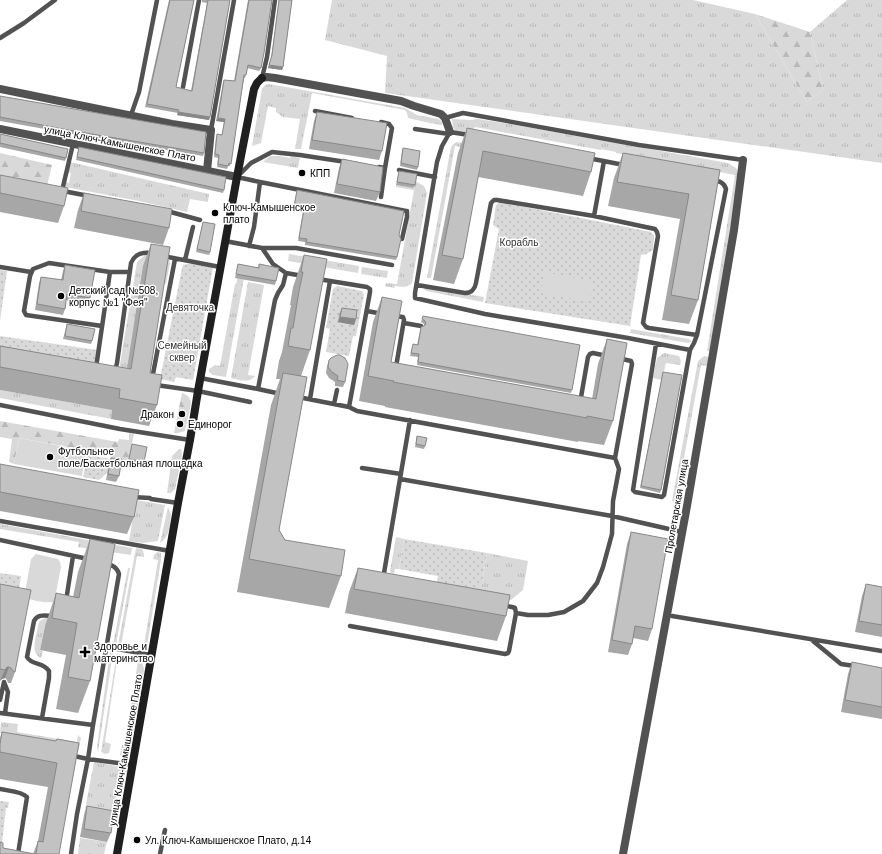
<svg xmlns="http://www.w3.org/2000/svg" width="882" height="854" viewBox="0 0 882 854" font-family="Arial,sans-serif">
  <style>
    .grass { fill: url(#grass-tufts) }
    .forest { fill: url(#forest-firs) }
    .park { fill: url(#park-dots) }
    .garden { fill: #d9d9d9 }
    .lines { fill: none; stroke-linecap: round; stroke-linejoin: round }
    .lane { stroke: #525252; stroke-width: 4.5 }
    .street { stroke: #525252; stroke-width: 8 }
    .secondary { stroke: #1f1f1f; stroke-width: 8 }
    .wall { fill: #a7a7a7 }
    .shaded-wall { fill: #888 }
    .building { fill: #c2c2c2; stroke: #888 }
    .poi-dot { fill: #000; stroke: #fff; stroke-width: 1.5 }
    .labels { text-anchor: middle; stroke-width: 3; stroke-linejoin: round; paint-order: stroke }
    .street-label { font-size: 10px; fill: #000; stroke: #fff }
    .poi-label { font-size: 10px; fill: #000; stroke: #fff; text-anchor: start }
    .park-label { font-size: 10px; fill: #303030; stroke: #fff }
  </style>
  <defs>
    <pattern id="grass-tufts" width="24" height="20" patternUnits="userSpaceOnUse"><rect width="24" height="20" fill="#d9d9d9"/><path d="M3 7l-1-3M5 7V3M7 7l1-3M15 17l-1-3M17 17v-4M19 17l1-3" fill="none" stroke="#b8b8b8"/></pattern>
    <pattern id="forest-firs" width="22" height="20" patternUnits="userSpaceOnUse"><rect width="22" height="20" fill="#d9d9d9"/><path d="M5 1l3.5 6h-7zM16 11l3.5 6h-7z" fill="#b8b8b8"/></pattern>
    <pattern id="park-dots" width="8" height="8" patternUnits="userSpaceOnUse"><rect width="8" height="8" fill="#d9d9d9"/><path d="M2 2h.1M6 6h.1" fill="none" stroke="#b8b8b8" stroke-width="1.8" stroke-linecap="round"/></pattern>
  </defs>
  <rect width="100%" height="100%" fill="#fff"/>
  <path class="grass" d="M 332,0 L 693,0 L 755,14 L 807,102 L 823,90 L 810,32 L 847,0 L 882,0 L 882,163 L 385,93 L 387,56 L 325,40 Z
    M 269,84 L 405,108 L 417,115 L 439,119 L 442,122 L 442,125 L 429,123 L 408,118 L 407,113 L 405,110 L 312,93 L 301,149 L 295,149 L 300,119 L 283,117 L 276,112 L 276,108 L 268,106 L 261,143 L 252,146 L 262,89 L 265,85 Z
    M 452,119 L 471,120 L 478,119 L 510,124 L 728,163 L 736,168 L 739,173 L 712,352 L 707,351 L 735,175 L 616,153 L 616,152 L 601,149 L 601,150 L 475,127 L 469,133 L 456,131 L 453,128 Z
    M 457,142 L 494,149 L 493,153 L 455,146 L 431,278 L 427,278 L 450,152 C 451,147 452,144 457,142 Z
    M 270,156 L 278,156 L 290,158 L 291,156 L 300,158 L 298,168 L 263,162 Z
    M 70,162 L 209,194 L 208,202 L 190,199 L 187,212 L 139,201 L 65,187 L 66,182 L 69,183 L 71,173 L 68,172 Z
    M 415,181 L 424,186 L 427,193 L 412,283 C 407,288 401,287 395,286 L 394,288 L 385,286 L 386,283 L 397,284 L 414,190 L 396,187 L 396,185 L 413,188 Z
    M 289,254 L 359,266 L 358,273 L 288,261 Z
    M 145,255 L 169,260 L 170,263 L 166,284 L 160,282 L 125,380 L 118,376 L 137,262 Z
    M 240,266 L 246,267 L 226,377 L 213,375 L 209,372 L 209,369 L 215,365 L 220,366 L 235,284 L 236,284 Z
    M 362,267 L 388,271 L 387,278 L 361,274 Z
    M 248,282 L 264,285 L 248,375 L 255,376 C 249,384 239,380 231,378 Z
    M 425,287 L 484,297 L 483,302 L 426,291 L 424,289 Z
    M 631,329 L 689,339 L 692,342 L 688,343 L 630,333 Z
    M 664,353 L 679,356 L 681,361 L 680,365 L 666,363 L 662,380 L 653,378 L 657,358 Z
    M 704,356 L 712,358 L 711,367 L 701,365 L 676,502 L 672,501 L 698,361 Z
    M 0,390 L 113,410 L 111,419 L 0,398 Z
    M 179,449 L 181,449 L 182,455 L 175,489 L 171,493 L 167,493 L 172,456 Z
    M 136,500 L 165,505 L 158,541 L 143,543 L 129,541 Z
    M 168,507 L 171,514 C 170,524 170,537 160,543 Z
    M 0,524 L 132,548 L 131,555 L 78,547 L 79,542 L 0,529 Z
    M 396,537 L 404,539 L 399,569 L 395,569 L 394,574 L 391,573 L 390,571 Z
    M 136,548 L 142,549 L 144,554 L 144,557 L 137,556 L 121,646 L 118,645 Z
    M 157,552 L 161,553 L 161,560 L 147,646 L 144,645 L 158,560 L 153,559 L 154,555 Z
    M 487,553 L 528,561 L 523,590 L 511,600 L 480,594 Z
    M 128,568 L 130,568 L 116,645 L 113,644 Z
    M 45,618 L 55,619 L 54,627 L 45,626 L 40,650 L 43,651 L 41,658 C 29,653 37,635 38,625 L 40,621 Z
    M 110,651 L 113,652 L 98,752 L 97,747 Z
    M 117,653 C 121,656 123,658 124,662 L 117,661 L 105,742 L 111,744 L 109,753 L 105,754 L 101,752 Z
    M 138,661 C 143,663 143,665 144,670 L 130,754 L 126,758 L 120,755 L 122,745 L 129,746 L 135,713 L 130,712 Z
    M 1,722 L 18,724 L 17,732 L 77,742 L 78,735 L 81,738 L 78,752 L 73,751 L 73,746 L 0,733 Z
    M 94,762 L 122,767 L 126,769 L 127,772 L 126,776 L 121,777 L 111,820 L 84,815 Z
    M 80,838 L 107,842 L 104,854 L 78,854 Z"/>
  <path class="forest" d="M 755,14 L 810,32 L 823,90 L 807,102 Z
    M 0,153 L 52,165 L 47,186 L 0,177 Z
    M 182,393 C 186,394 190,397 191,402 C 191,407 186,424 185,431 L 178,433 L 174,433 Z
    M 0,421 L 118,442 L 119,439 L 129,440 L 129,433 L 134,434 L 128,463 L 121,461 L 120,465 L 109,464 L 111,455 L 19,438 L 14,464 L 9,462 L 12,439 L 0,437 Z"/>
  <path class="park" d="M 500,202 L 651,232 L 654,236 L 653,250 L 646,254 L 641,255 L 630,326 L 485,303 L 499,229 L 493,225 L 496,205 Z
    M 187,264 L 192,264 L 213,267 L 193,380 L 176,377 L 174,382 L 160,379 L 182,268 L 183,265 Z
    M 0,270 L 7,271 L 0,321 Z
    M 337,286 L 362,291 L 364,295 L 356,336 L 353,336 L 349,356 L 326,352 L 330,329 L 326,328 L 333,289 Z
    M 0,336 L 97,350 L 95,364 L 0,347 Z
    M 88,455 L 110,459 L 108,472 L 99,480 L 83,477 Z
    M 404,539 L 487,553 L 480,594 L 441,587 L 437,581 L 438,576 L 399,569 Z
    M 0,573 L 21,576 L 17,599 L 0,596 Z
    M 0,801 L 9,802 L 8,808 L 6,808 L 2,843 L 0,842 Z"/>
  <path class="garden" d="M 544,272 L 593,281 L 589,302 L 540,293 Z
    M 19,438 L 86,451 L 82,476 L 14,464 Z
    M 36,554 L 58,559 L 60,562 L 61,567 L 55,598 L 53,602 C 45,603 34,601 27,598 L 25,592 L 30,565 L 31,559 Z"/>
  <g class="lines">
    <path class="lane" d="M 0,38 L 24,23 L 55,0
      M 262,78 L 267,57 L 275,0
      M 183,87 L 199,0
      M 315,111 L 352,118
      M 131,115 L 139,92 L 157,0
      M 445,118 L 463,113 L 639,145 L 743,160
      M 415,129 L 449,134
      M 211,130 L 234,0
      M 469,135 L 450,132 L 442,146 L 437,162 L 415,293 L 415,298 L 485,314 L 628,338 L 690,350
      M 588,158 L 624,165
      M 379,167 L 385,168 L 392,128 L 389,124 L 381,122
      M 399,170 L 435,177
      M 238,176 L 251,163 L 272,152 L 300,155 L 346,162
      M 237,177 L 260,182 L 254,227 L 249,246
      M 260,182 L 406,211 L 407,211 L 407,217 L 402,239
      M 62,191 L 73,144
      M 63,191 L 89,196
      M 381,197 L 385,168
      M 167,211 L 200,220
      M 594,216 L 604,161
      M 225,241 L 262,248 L 273,264 L 286,273 L 303,276
      M 262,248 L 296,248 L 392,265
      M 163,256 L 220,267
      M 185,260 L 193,227
      M 0,267 L 31,272
      M 318,279 L 367,287 L 370,289 L 370,292 L 349,407
      M 417,285 L 465,293 C 471,293 475,289 476,283 L 491,203 L 494,200 L 497,200 L 594,216 L 655,229 L 657,232 L 658,236 L 643,323 L 646,327 L 649,328 L 697,335 L 694,343 L 690,350 L 664,495 L 662,497 L 635,492 L 633,490 L 656,344
      M 367,311 L 383,314
      M 394,316 L 403,317 L 404,320 L 396,367
      M 404,323 L 421,326
      M 102,326 L 26,315 L 24,311 L 30,276 L 33,269 L 49,263 L 110,272 L 130,272
      M 697,335 L 726,189 C 724,182 719,181 712,180
      M 96,368 L 110,272
      M 112,370 L 116,367 L 117,363 L 131,263 C 135,253 143,252 152,253
      M 200,378 L 258,389 L 275,300 L 278,293 L 283,285 L 286,273
      M 152,379 L 175,259
      M 156,385 L 198,391 L 250,402
      M 258,389 L 281,394
      M 298,397 L 349,407 L 357,411 L 615,458 L 632,364 L 631,361 L 618,358
      M 310,399 L 330,281
      M 580,403 L 588,357 L 590,354 L 593,353 L 607,356
      M 334,404 L 337,390
      M 0,405 L 120,429 L 190,440
      M 362,468 L 401,474
      M 400,479 L 612,516 L 682,532
      M 132,497 L 150,498 L 151,499 L 178,503
      M 0,521 L 170,551
      M 0,540 L 88,559
      M 105,563 C 112,565 117,567 119,574 L 93,725 L 88,759 L 133,765
      M 383,579 L 410,420
      M 66,601 L 73,556
      M 516,613 L 528,615 L 548,615 L 564,612 L 583,601 L 597,583 L 603,567 L 612,534 L 613,501 L 619,469 L 615,458
      M 672,616 L 882,651
      M 350,626 L 505,654 L 508,653 L 509,651 L 516,613 L 515,608 L 512,607 L 502,605
      M 813,641 L 841,664 L 855,666
      M 106,647 L 151,655
      M 4,682 L 8,692 L 5,713
      M 0,700 L 4,682
      M 0,713 L 93,725
      M 42,718 L 49,678 L 49,671 C 43,661 32,666 27,657 L 34,621 C 38,613 46,616 54,616
      M 0,789 C 8,791 21,791 27,797 L 18,854
      M 71,854 L 77,814 L 88,759 L 74,756
      M 160,854 L 165,830"/>
    <path class="street" d="M 262,78 L 267,77 L 275,78 L 401,101 L 414,106 L 441,114 L 445,118 L 450,132
      M 0,89 L 172,124 L 211,130 L 207,171
      M 0,129 L 237,177
      M 623,854 L 687,506 L 734,230 L 743,160"/>
    <path class="secondary" d="M 117,854 L 178,503 L 190,440 L 198,391 L 237,177 L 241,156 L 254,89 L 257,83 L 262,78"/>
  </g>
  <path class="wall" d="M 169,0 L 195,0 L 194,0 L 176,87 L 191,91 L 207,3 L 202,2 L 202,0 L 230,0 L 209,120 L 177,115 L 178,113 L 145,107 Z
    M 248,0 L 272,0 L 261,68 L 259,71 L 247,68 L 245,78 L 244,78 L 230,166 L 228,166 L 227,169 L 217,167 L 218,158 L 214,157 L 216,137 L 217,134 L 222,135 L 224,122 L 216,121 L 223,83 L 224,80 L 234,81 Z
    M 279,0 L 292,0 L 283,67 L 282,70 L 268,68 L 271,58 Z
    M 0,96 L 204,153 L 203,156 L 67,133 L 0,121 Z
    M 317,112 L 382,151 L 379,160 L 309,149 L 314,121 Z
    M 467,128 L 591,172 L 583,196 L 478,177 L 463,259 L 454,284 L 433,280 L 458,153 Z
    M 0,134 L 66,158 L 65,161 L 0,147 Z
    M 79,147 L 224,190 L 223,193 L 76,160 Z
    M 403,148 L 418,167 L 417,170 L 400,166 L 402,151 Z
    M 623,153 L 720,170 L 698,300 L 689,324 L 662,320 L 680,219 L 608,206 L 614,178 Z
    M 342,159 L 380,192 L 376,201 L 334,193 L 339,168 Z
    M 399,171 L 415,185 L 413,188 L 396,185 Z
    M 0,175 L 64,206 L 58,223 L 0,212 Z
    M 297,190 L 399,235 L 397,257 L 396,260 L 305,245 L 305,242 L 298,241 L 303,212 L 293,210 Z
    M 84,193 L 169,228 L 163,245 L 74,228 L 78,210 Z
    M 203,222 L 210,252 L 209,255 L 196,252 Z
    M 151,244 L 150,373 L 157,405 L 149,426 L 111,419 L 112,410 L 0,390 L 0,346 L 127,369 L 143,266 Z
    M 304,255 L 310,350 L 301,376 L 279,530 L 285,540 L 341,576 L 329,608 L 237,592 L 271,405 L 280,379 L 276,379 L 279,361 L 282,352 L 291,305 L 290,305 L 293,287 Z
    M 238,264 L 258,268 L 259,264 L 276,281 L 275,285 L 235,278 Z
    M 65,265 L 90,298 L 88,304 L 66,300 L 65,309 L 63,315 L 35,310 L 39,283 L 41,277 L 61,280 L 63,271 Z
    M 382,297 L 391,362 L 592,399 L 598,364 L 607,339 L 613,421 L 604,445 L 578,441 L 578,442 L 385,407 L 385,406 L 359,401 L 373,322 Z
    M 342,308 L 356,319 L 354,325 L 338,322 L 339,314 Z
    M 423,316 L 572,390 L 571,393 L 417,365 L 418,357 L 410,356 L 413,344 L 417,345 L 421,327 L 424,326 L 424,324 L 421,322 Z
    M 67,324 L 92,341 L 91,344 L 63,339 Z
    M 329,360 L 345,382 L 343,387 L 335,386 L 335,382 L 329,378 L 326,373 L 327,366 Z
    M 663,372 L 661,490 L 660,493 L 640,488 Z
    M 417,436 L 425,446 L 424,449 L 415,447 Z
    M 132,444 L 144,462 L 143,465 L 128,462 Z
    M 111,458 L 119,476 L 116,482 L 106,480 L 109,464 Z
    M 0,464 L 134,517 L 127,534 L 0,511 Z
    M 631,532 L 652,629 L 648,641 L 633,638 L 632,644 L 628,655 L 608,652 L 627,544 Z
    M 90,539 L 90,681 L 78,713 L 56,709 L 66,655 L 40,650 L 45,626 L 56,593 L 73,597 L 78,572 Z
    M 358,568 L 506,616 L 497,641 L 345,613 L 349,592 Z
    M 0,584 L 15,672 L 11,683 L 8,683 L 7,680 L 5,678 L 2,679 L 0,681 Z
    M 866,584 L 882,587 L 882,637 L 855,632 L 862,596 Z
    M 852,662 L 882,668 L 882,719 L 841,712 L 848,674 Z
    M 2,732 L 56,741 L 57,739 L 59,854 L 0,854 L 3,848 L 33,854 L 38,841 L 48,787 L 0,779 L 0,738 Z
    M 87,806 L 111,833 L 107,842 L 80,837 L 84,815 Z"/>
  <path class="shaded-wall" d="M 269,65 L 283,67 L 282,70 L 268,68 Z
    M 178,112 L 210,117 L 209,120 L 177,115 Z
    M 218,118 L 225,119 L 224,122 L 216,121 Z
    M 340,317 L 356,319 L 354,325 L 338,322 Z
    M 7,667 L 9,667 L 5,678 L 2,679 L 0,681 L 5,670 Z"/>
  <path class="building" d="M 170,0 L 194,0 L 176,87 L 192,91 L 208,0 L 230,0 L 210,117 L 178,112 L 179,110 L 147,104 Z
    M 249,0 L 272,0 L 264,53 L 261,68 L 248,65 L 246,75 L 244,75 L 231,164 L 229,163 L 228,166 L 218,164 L 219,155 L 215,154 L 217,134 L 222,135 L 225,119 L 218,118 L 224,80 L 235,81 Z
    M 279,0 L 292,0 L 283,67 L 269,65 L 272,55 Z
    M 0,96 L 206,132 L 204,153 L 68,130 L 0,117 Z
    M 317,112 L 387,123 L 382,151 L 312,140 Z
    M 467,128 L 595,153 L 591,172 L 483,151 L 463,259 L 442,255 Z
    M 0,134 L 68,149 L 66,158 L 0,143 Z
    M 79,147 L 226,177 L 224,190 L 77,157 Z
    M 403,148 L 420,151 L 418,167 L 401,163 Z
    M 623,153 L 720,170 L 698,300 L 671,295 L 689,194 L 617,182 Z
    M 342,159 L 383,167 L 380,192 L 337,184 Z
    M 399,171 L 417,174 L 415,185 L 397,182 Z
    M 0,175 L 68,188 L 64,206 L 0,193 Z
    M 297,190 L 404,211 L 399,235 L 401,239 L 397,257 L 306,242 L 307,239 L 299,238 L 304,209 L 294,207 Z
    M 84,193 L 172,209 L 169,228 L 81,211 Z
    M 203,222 L 215,224 L 210,252 L 197,249 Z
    M 151,244 L 170,247 L 150,373 L 162,375 L 157,405 L 119,398 L 120,389 L 0,367 L 0,346 L 131,369 Z
    M 304,255 L 327,259 L 310,350 L 288,346 L 291,328 L 293,328 L 299,291 L 303,272 L 301,272 Z
    M 238,264 L 259,268 L 259,264 L 279,268 L 276,281 L 236,274 Z
    M 65,265 L 95,270 L 90,298 L 67,294 L 65,309 L 37,304 L 41,277 L 63,280 Z
    M 382,297 L 402,301 L 391,362 L 596,399 L 607,339 L 627,343 L 613,421 L 587,416 L 587,418 L 393,382 L 394,381 L 368,376 Z
    M 342,308 L 357,310 L 356,319 L 340,317 Z
    M 423,316 L 580,345 L 572,390 L 418,362 L 419,354 L 411,353 L 413,344 L 418,345 L 421,327 L 424,326 L 426,324 L 425,321 L 422,319 Z
    M 67,324 L 95,329 L 92,341 L 65,336 Z
    M 337,355 L 340,355 L 345,358 L 348,364 L 345,382 L 337,380 L 338,376 L 332,372 L 328,367 L 329,360 L 331,358 Z
    M 663,372 L 682,375 L 661,490 L 641,486 Z
    M 283,373 L 307,377 L 279,530 L 285,540 L 345,550 L 341,576 L 249,559 Z
    M 417,436 L 427,438 L 425,446 L 416,444 Z
    M 132,444 L 147,447 L 144,462 L 129,459 Z
    M 111,458 L 122,459 L 119,476 L 108,474 Z
    M 0,464 L 139,490 L 134,517 L 0,492 Z
    M 631,532 L 668,539 L 652,629 L 635,626 L 632,644 L 612,640 Z
    M 90,539 L 115,544 L 90,681 L 68,677 L 77,623 L 52,618 L 56,593 L 79,598 Z
    M 358,568 L 510,595 L 506,616 L 354,589 Z
    M 0,584 L 31,590 L 15,672 L 13,671 L 11,668 L 9,667 L 7,667 L 5,670 L 0,669 Z
    M 866,584 L 882,587 L 882,625 L 859,621 Z
    M 852,662 L 882,668 L 882,707 L 845,700 Z
    M 2,732 L 56,741 L 57,739 L 79,743 L 59,854 L 36,854 L 38,841 L 43,842 L 57,763 L 0,752 L 0,744 Z
    M 87,806 L 114,811 L 111,833 L 84,829 Z
    M 0,842 L 3,843 L 3,848 L 35,854 L 0,854 Z"/>
  <g class="poi-dot">
    <circle cx="302" cy="173" r="4"/>
    <circle cx="215" cy="213" r="4"/>
    <circle cx="61" cy="296" r="4"/>
    <circle cx="182" cy="414" r="4"/>
    <circle cx="180" cy="424" r="4"/>
    <circle cx="50" cy="457" r="4"/>
    <path d="M83 646h4v4h4v4h-4v4h-4v-4h-4v-4h4z"/>
    <circle cx="137" cy="840" r="4"/>
  </g>
  <g class="labels">
    <g class="street-label">
      <text transform="translate(120 143) rotate(11)" y="4">улица Ключ-Камышенское Плато</text>
      <text transform="translate(676 506) rotate(-80)" y="4">Пролетарская улица</text>
      <text transform="translate(125 750) rotate(-80)" y="4">улица Ключ-Камышенское Плато</text>
    </g>
    <g class="poi-label">
      <text x="310" y="177">КПП</text>
      <text x="223" y="211">Ключ-Камышенское<tspan x="223" dy="12">плато</tspan></text>
      <text x="69" y="294">Детский сад №508,<tspan x="69" dy="12">корпус №1 "Фея"</tspan></text>
      <text x="174" y="418" text-anchor="end">Дракон</text>
      <text x="188" y="428">Единорог</text>
      <text x="58" y="455">Футбольное<tspan x="58" dy="12">поле/Баскетбольная площадка</tspan></text>
      <text x="94" y="650">Здоровье и<tspan x="94" dy="12">материнство</tspan></text>
      <text x="145" y="844">Ул. Ключ-Камышенское Плато, д.14</text>
    </g>
    <g class="park-label">
      <text x="519" y="246">Корабль</text>
      <text x="190" y="311">Девяточка</text>
      <text x="182" y="349">Семейный<tspan x="182" dy="12">сквер</tspan></text>
    </g>
  </g>
</svg>
